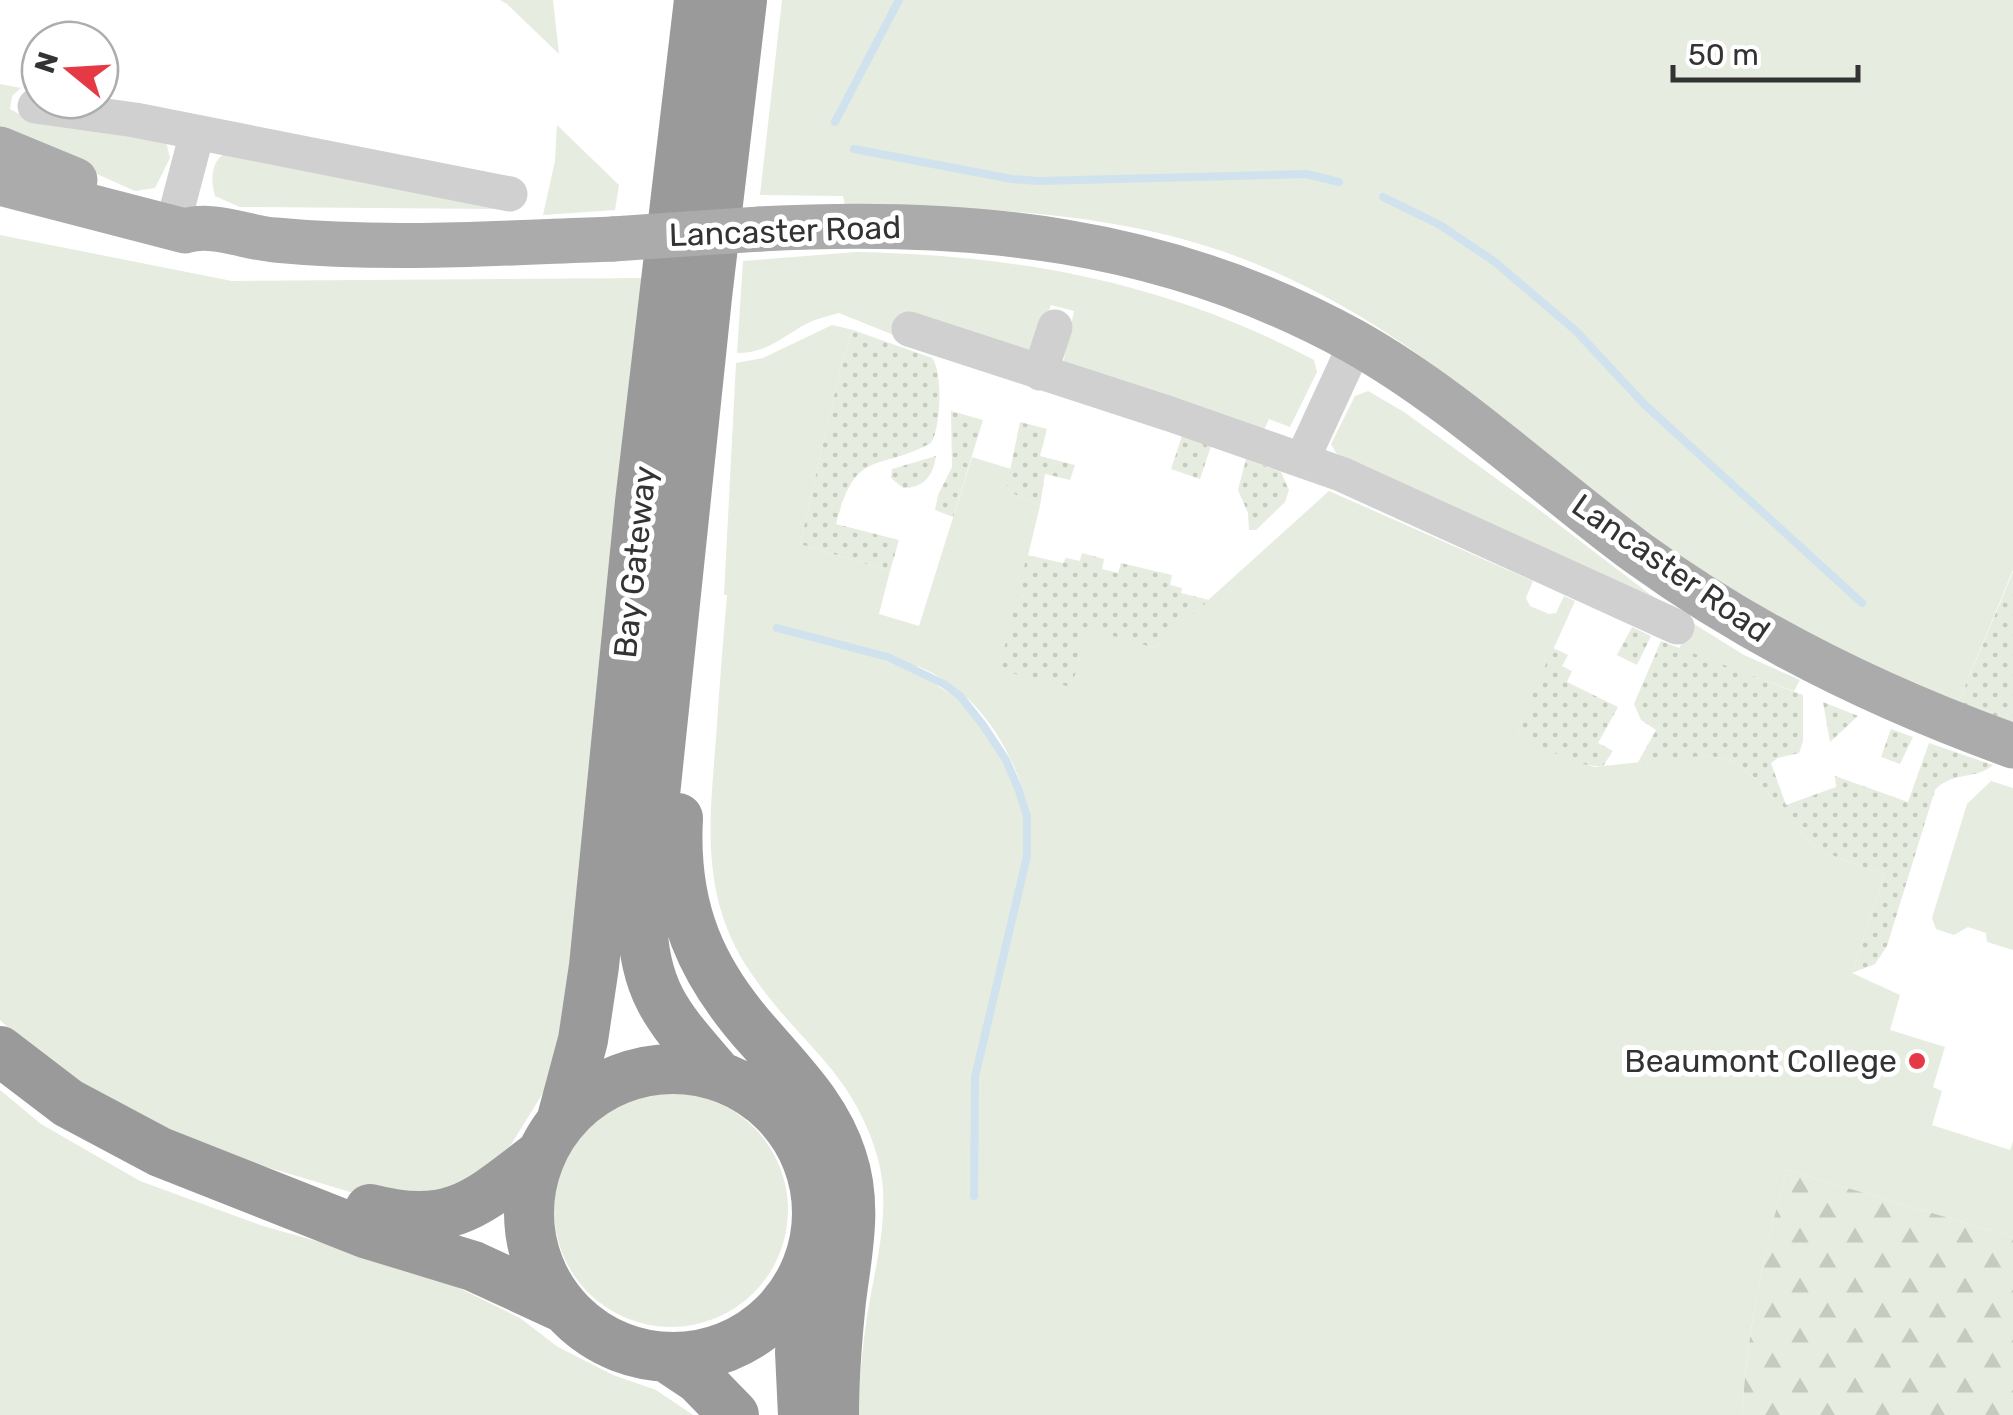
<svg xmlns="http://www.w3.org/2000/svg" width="2013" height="1415" viewBox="0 0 2013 1415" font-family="Rubik,sans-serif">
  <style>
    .grass { fill: #e6ecdf; fill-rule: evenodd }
    .forest { fill: url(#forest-firs) }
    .park { fill: url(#park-dots) }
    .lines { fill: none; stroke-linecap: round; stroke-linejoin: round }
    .stream { stroke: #cfe2ee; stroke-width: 8 }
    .minor { stroke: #d0d0d0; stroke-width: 35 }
    .major { stroke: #ababab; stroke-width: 45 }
    .highway { stroke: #9a9a9a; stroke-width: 50 }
    .major-bridge { stroke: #ababab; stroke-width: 45 }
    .poi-dot { fill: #e63946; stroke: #fff; stroke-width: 4 }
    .labels { text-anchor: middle; stroke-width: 10; stroke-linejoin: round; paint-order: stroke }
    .street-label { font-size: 32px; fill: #333; stroke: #fff }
    .poi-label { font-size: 32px; fill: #333; stroke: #fff; text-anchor: end }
  </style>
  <defs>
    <pattern id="forest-firs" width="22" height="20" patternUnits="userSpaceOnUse" patternTransform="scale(2.5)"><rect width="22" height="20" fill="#e6ecdf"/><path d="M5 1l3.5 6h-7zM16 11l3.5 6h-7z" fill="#c6cbc0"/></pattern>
    <pattern id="park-dots" width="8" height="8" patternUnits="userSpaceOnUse" patternTransform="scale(2.5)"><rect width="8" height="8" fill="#e6ecdf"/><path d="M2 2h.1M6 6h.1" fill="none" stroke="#c6cbc0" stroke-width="1.8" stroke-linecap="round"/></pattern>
  </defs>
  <rect width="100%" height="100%" fill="#fff"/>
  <path class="grass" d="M 500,0 L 553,0 L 559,54 L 507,4 Z
    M 782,0 L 2013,0 L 2013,570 L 1958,703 C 1919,686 1879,670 1840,652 C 1818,641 1796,627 1775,614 C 1727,586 1679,558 1635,524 C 1505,424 1398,318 1241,258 C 1117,211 977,207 845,205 L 843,196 L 760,195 Z
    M 0,84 L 21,88 L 12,96 L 10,109 L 30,120 L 166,142 L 170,158 L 155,188 L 135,191 L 0,131 Z
    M 557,125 L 619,185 L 615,210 L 543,215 L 555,161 Z
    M 224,154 L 498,209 L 240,207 L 215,196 C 211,182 210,163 224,154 Z
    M 0,235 L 232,281 L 646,278 L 570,1022 L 556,1072 L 507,1151 L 449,1194 L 377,1200 L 196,1146 L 138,1120 L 38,1055 L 0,1020 Z
    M 856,252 C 1019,255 1169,283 1314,360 L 1317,372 L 1290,427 L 1269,419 L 1262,434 L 1063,363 L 1074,311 L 1051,305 L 1034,351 L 896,336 L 839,313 C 828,316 816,319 806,324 C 782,337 767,353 737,353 L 743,261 Z
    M 832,325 L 853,330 L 841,366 L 800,544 L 890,571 L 879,614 L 919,626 L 972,457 L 1011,469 L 1006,490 L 1040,506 L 1000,670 L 1079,662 L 1084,627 L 1155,648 L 1329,491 L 1533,581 L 1526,598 L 1530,606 L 1549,614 L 1556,613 L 1564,596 L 1575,601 L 1516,732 L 1568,758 L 1594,767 L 1709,755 L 1734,763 L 1756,779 L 1816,849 L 1884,875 L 1852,973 L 1900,995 L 1890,1030 L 1945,1047 L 1933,1087 L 1942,1091 L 1932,1125 L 2010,1150 L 2013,1141 L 2013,1237 L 1787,1170 C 1764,1252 1747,1329 1742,1415 L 858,1415 C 859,1382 862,1349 867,1317 C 875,1265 892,1211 878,1159 C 854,1071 797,1042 751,973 C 700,898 709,824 716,739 C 719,691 723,643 727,595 L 724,595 L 736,363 L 763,358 ZM 917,666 C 976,689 1012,746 1027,805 L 988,735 L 960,700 L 918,673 Z
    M 1368,391 L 1404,412 L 1533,505 L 1664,605 L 1336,453 L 1331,444 L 1355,396 Z
    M 1691,622 L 1744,655 L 1800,680 L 1794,691 L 1679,649 Z
    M 1991,781 L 2013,788 L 2013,950 L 1987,942 L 1986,933 L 1968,927 L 1954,935 L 1936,929 L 1932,918 L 1967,804 Z
    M 0,1090 L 41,1124 L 140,1181 L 263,1226 L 426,1272 L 520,1318 L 558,1347 L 613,1375 L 656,1390 L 693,1415 L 0,1415 Z
    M554 1210a117 117 0 1 1 234 0a117 117 0 1 1-234 0Z"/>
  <path class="forest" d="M 1787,1170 L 2013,1237 L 2013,1415 L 1742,1415 C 1747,1330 1764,1251 1787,1170 Z"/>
  <path class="park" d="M 853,330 L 932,358 C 943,371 941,428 931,443 C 875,473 856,447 836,524 L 899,540 L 890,571 L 800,544 L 841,366 Z
    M 951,411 L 983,420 L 953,517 L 935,510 L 938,495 L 952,467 Z
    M 1020,422 L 1047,429 L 1040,456 L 1075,465 L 1070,480 L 1045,474 L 1040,506 L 1006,490 Z
    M 1182,436 L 1211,446 L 1200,479 L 1171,469 Z
    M 936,456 C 933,476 924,488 903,488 L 891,478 L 892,469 Z
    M 1246,459 L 1281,472 L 1289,490 L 1285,502 L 1256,530 L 1249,530 L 1248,513 L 1238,490 Z
    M 1082,553 L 1104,559 L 1102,569 L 1118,573 L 1121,563 L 1172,575 L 1170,585 L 1182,588 L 1181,593 L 1209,600 L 1155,648 L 1085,628 L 1079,662 L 1071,687 L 999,670 L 1027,555 L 1063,563 L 1066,558 L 1080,561 Z
    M 2013,572 L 2013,723 L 1958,703 Z
    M 1632,627 L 1651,636 L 1637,665 L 1617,655 Z
    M 1661,641 L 1803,695 L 1803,741 L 1799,753 L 1778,758 L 1771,763 L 1786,805 L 1836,787 L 1835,776 L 1908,802 L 1929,743 L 1993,765 C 1977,780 1952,771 1935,790 L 1887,946 L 1875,964 L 1852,973 L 1884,875 L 1816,849 L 1756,779 L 1734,763 L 1709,755 L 1637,764 L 1656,730 L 1641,720 L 1634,704 Z
    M 1553,648 L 1568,655 L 1562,666 L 1572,671 L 1567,682 L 1618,707 L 1598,743 L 1613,751 L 1603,766 C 1573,768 1542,745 1516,732 Z
    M 1823,702 L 1858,716 L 1830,742 Z
    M 1891,729 L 1913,737 L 1900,764 L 1881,757 Z"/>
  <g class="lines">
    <path class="stream" d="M 835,122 L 899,0
      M 854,149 L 1012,179 L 1039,181 L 1306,174 L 1339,182
      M 1383,197 L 1440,225 L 1495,262 L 1576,331 L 1644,404 L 1862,603
      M 777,628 L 888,657 L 944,684 L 960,696 L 983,725 L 1006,760 L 1018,788 L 1027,816 L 1027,856 L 975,1077 L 974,1196"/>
    <path class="minor" d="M 35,106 L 135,120 L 510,194
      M 172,228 L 197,133
      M 909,329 L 1170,414 L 1341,474 L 1677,627
      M 1040,373 L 1055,327
      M 1302,460 L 1356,343"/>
    <path class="major" d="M 0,149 L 75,180
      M 0,183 L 185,231 C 212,222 247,238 275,240 C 388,251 500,243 613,239
      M 760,229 C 971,218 1164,237 1353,341 C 1456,399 1543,483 1638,553 C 1754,637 1879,698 2013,746"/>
    <path class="highway" d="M 678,818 C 673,909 701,973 761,1039 C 793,1076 827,1110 842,1158 C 858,1206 847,1252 841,1301 C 837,1339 834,1377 834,1415
      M 0,1051 L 68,1103 L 160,1152 L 365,1233 L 473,1266 L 564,1308
      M529 1213a144 144 0 1 1 288 0a144 144 0 1 1-288 0Z
      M 718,1075 C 671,1020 644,995 642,919 L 707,297 L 742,0
      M 561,1122 L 583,1040 L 594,966 L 640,502 L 699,0
      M 370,1209 C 453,1230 478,1202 540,1155
      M 666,1357 L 699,1379 L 734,1415
      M 803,1415 L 800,1352 L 808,1272"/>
    <path class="major-bridge" d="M 613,239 L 760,229"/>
  </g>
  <circle class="poi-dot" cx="1917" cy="1061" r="10"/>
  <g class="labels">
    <g class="street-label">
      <text transform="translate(785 231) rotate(-2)" y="11">Lancaster Road</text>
      <text transform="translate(635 562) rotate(-84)" y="11">Bay Gateway</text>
      <text transform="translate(1671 568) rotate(35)" y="11">Lancaster Road</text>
    </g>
    <g class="poi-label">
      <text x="1897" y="1072">Beaumont College</text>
    </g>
  </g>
  <g transform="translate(70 70) rotate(288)"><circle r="48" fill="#ffffff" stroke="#adadad" stroke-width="2.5"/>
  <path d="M0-8L18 38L0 25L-18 38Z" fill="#e63946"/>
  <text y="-15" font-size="28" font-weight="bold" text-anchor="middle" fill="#333333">N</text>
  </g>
  <path d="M1673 65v15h185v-15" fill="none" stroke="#333333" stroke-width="5"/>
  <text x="1688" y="65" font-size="30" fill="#333333" stroke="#ffffff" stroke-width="8" paint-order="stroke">50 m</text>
</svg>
